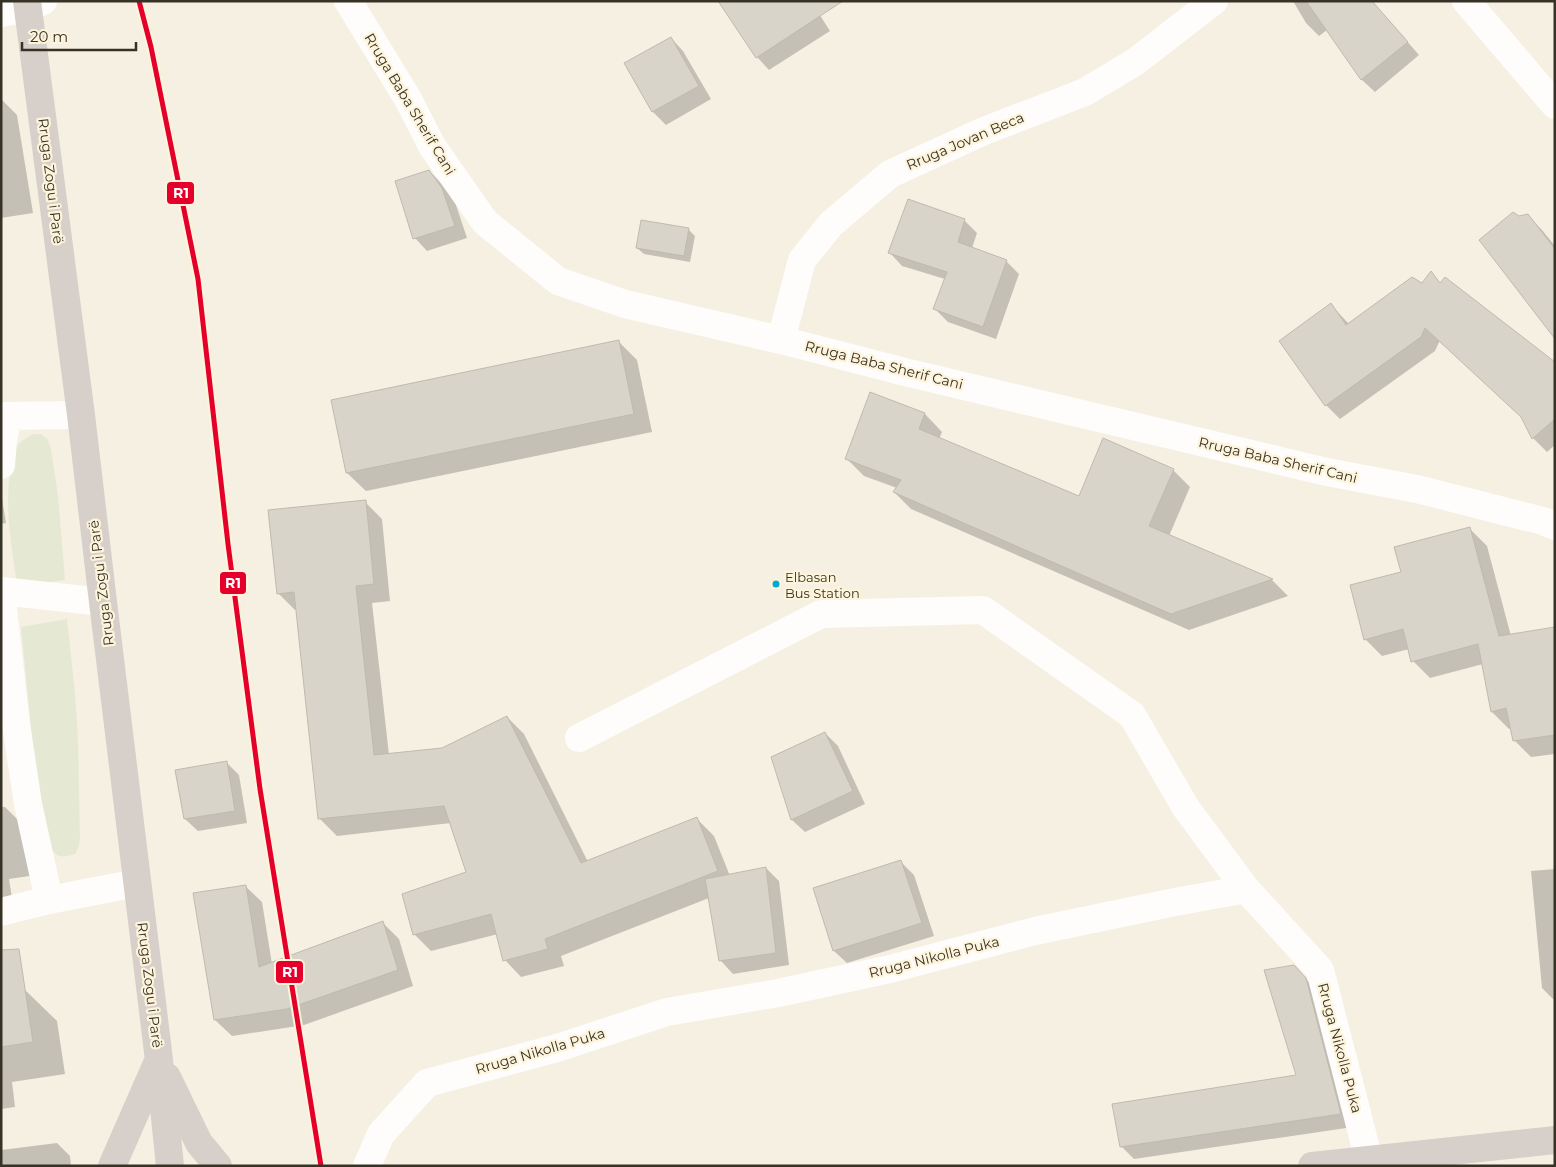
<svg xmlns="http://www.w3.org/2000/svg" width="1556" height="1167" viewBox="0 0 1556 1167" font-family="Montserrat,sans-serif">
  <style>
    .green { fill: #e5e9d4 }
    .shadow { fill: #0003 }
    .building { fill: #d9d4c9; stroke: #bebaae }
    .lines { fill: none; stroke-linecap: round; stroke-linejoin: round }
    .minor { stroke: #fefdfb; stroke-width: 28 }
    .major { stroke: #d7cfca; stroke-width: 28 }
    .rail-1-casing { stroke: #fef4db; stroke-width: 9 }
    .rail-1 { stroke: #e4002b; stroke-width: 5 }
    .bus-dot { fill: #00a9ce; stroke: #fef4db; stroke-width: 2 }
    .labels { text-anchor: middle; stroke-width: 4.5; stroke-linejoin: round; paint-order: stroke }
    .bus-label { font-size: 13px; fill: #373226; stroke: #fef4db; text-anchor: start }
    .street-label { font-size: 14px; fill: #373226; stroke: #fef4db }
    .line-badge { stroke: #fef4db; stroke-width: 2 }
    .badge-label { font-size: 14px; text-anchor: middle; font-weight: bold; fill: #fff }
  </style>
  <rect width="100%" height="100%" fill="#f6f0e3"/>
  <path class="green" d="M 34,434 L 41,434 L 48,440 L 51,449 L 58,495 L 65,580 L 17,586 C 12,545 2,500 13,459 C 15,454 15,448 18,445 C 23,439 28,437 34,434 Z
    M 67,619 L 75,693 L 78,738 L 80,839 L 78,848 L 75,854 C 58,860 53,855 47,839 L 34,759 L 21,627 Z"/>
  <path class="shadow" d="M 811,1 L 830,31 L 769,70 L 757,57 Z
    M 1293,1 L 1372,1 L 1419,55 L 1375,92 L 1362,80 L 1327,30 L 1319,36 L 1306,23 Z
    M 671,38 L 683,51 L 711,99 L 666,125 L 653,112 L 626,64 Z
    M 1,99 L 17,115 L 33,213 L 1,218 Z
    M 429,171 L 442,184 L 455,202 L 467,238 L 427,251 L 415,238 Z
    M 1527,215 L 1542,230 L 1555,246 L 1555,337 L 1518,218 Z
    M 964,220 L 977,233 L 972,248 L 1006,261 L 1019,274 L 996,339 L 948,322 L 935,309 L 945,279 L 902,266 L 890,253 Z
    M 689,230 L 695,236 L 690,262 L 644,254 L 637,248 Z
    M 1431,273 L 1441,284 L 1555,363 L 1555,445 L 1547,452 L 1533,438 L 1523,418 L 1440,340 L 1435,351 L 1340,419 L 1326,405 L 1331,305 L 1349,324 L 1422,285 Z
    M 618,341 L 637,360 L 652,432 L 366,491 L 347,473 Z
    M 871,394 L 925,414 L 942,432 L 939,439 L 1079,497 L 1173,470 L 1190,487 L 1169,536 L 1272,580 L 1288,596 L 1189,630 L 911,509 L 894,492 L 897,488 L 864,476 L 847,459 Z
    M 1,492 L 6,523 L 1,524 Z
    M 365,502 L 382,519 L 390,601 L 372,603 L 389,755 L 443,749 L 507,717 L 524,734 L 588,862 L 697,819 L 714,836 L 730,876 L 766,868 L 779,881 L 789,965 L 733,974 L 721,961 L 709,898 L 561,956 L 564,966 L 521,977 L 505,960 L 498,934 L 431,951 L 414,934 L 467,873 L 451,823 L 337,836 L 320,819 L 297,610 L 295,610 L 278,593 Z
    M 1470,529 L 1487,546 L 1511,636 L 1555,628 L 1555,754 L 1531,757 L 1514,740 L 1511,728 L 1509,729 L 1492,712 L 1483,664 L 1430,678 L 1413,661 L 1409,649 L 1382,656 L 1365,639 L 1402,572 Z
    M 825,733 L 838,746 L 865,804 L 805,832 L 792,820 L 772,758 Z
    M 226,762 L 239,775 L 247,823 L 198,831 L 185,819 Z
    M 1,807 L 5,807 L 37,839 L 43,874 L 9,879 L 15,917 L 1,920 Z
    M 901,862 L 914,875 L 934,936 L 847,963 L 834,951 Z
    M 1555,869 L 1555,1001 L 1542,988 L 1531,871 Z
    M 245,886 L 262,902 L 272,964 L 382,922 L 399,939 L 413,986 L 304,1025 L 232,1036 L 215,1020 L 195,894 Z
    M 1294,966 L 1318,992 L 1353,1127 L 1134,1159 L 1121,1146 L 1298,1076 Z
    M 24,989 L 57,1021 L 65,1074 L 12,1082 L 15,1107 L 1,1109 L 1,990 Z
    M 57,1143 L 70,1156 L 71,1166 L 1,1166 L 1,1150 Z"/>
  <path class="building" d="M 718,1 L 843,1 L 756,58 Z
    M 1306,1 L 1372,1 L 1408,42 L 1361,80 Z
    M 671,37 L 699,86 L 652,112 L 624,63 Z
    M 429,170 L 442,188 L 455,226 L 413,239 L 395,181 Z
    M 908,199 L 965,219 L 958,242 L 1007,260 L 983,327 L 933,309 L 947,272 L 888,253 Z
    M 1513,212 L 1519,216 L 1528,214 L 1555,249 L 1555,339 L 1479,240 Z
    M 641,220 L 689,228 L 684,256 L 636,248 Z
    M 1431,271 L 1440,283 L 1445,277 L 1555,362 L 1555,419 L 1532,439 L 1521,417 L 1425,328 L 1421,337 L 1325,406 L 1279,341 L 1331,303 L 1346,325 L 1412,277 L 1422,283 Z
    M 619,340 L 634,414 L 346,473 L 331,400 Z
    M 870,392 L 925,413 L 919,429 L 1079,496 L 1103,438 L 1174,469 L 1149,526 L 1273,579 L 1171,614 L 893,492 L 901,480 L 845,459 Z
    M 366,500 L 374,584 L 356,586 L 374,755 L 442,748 L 507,716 L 581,863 L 697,817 L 718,871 L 545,939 L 548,949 L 503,961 L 491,914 L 413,935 L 402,894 L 466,872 L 444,806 L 318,819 L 294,592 L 277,594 L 268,510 Z
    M 1470,527 L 1499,636 L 1555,627 L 1555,735 L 1513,741 L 1506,708 L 1491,712 L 1478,644 L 1411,662 L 1403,629 L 1364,640 L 1350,585 L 1401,572 L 1394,547 Z
    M 825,732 L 853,791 L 791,820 L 771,757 Z
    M 227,761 L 235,811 L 184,819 L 175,770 Z
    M 901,860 L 922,923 L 833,951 L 813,888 Z
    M 766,867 L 776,953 L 719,961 L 705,879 Z
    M 246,885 L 259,967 L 383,921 L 398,970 L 287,1009 L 214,1020 L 193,893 Z
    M 19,949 L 33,1042 L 1,1047 L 1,950 Z
    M 1294,965 L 1306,978 L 1341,1114 L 1120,1147 L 1112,1104 L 1296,1075 L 1264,970 Z"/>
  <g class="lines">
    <path class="minor" d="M 348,1 L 408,99 L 432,146 L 485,222 L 558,281 L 625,304 L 781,340 L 905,372 L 1327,472 L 1417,489 L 1543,521 L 1555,526
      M 1466,1 L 1555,105
      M 1,13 L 28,8 L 43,1
      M 781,340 L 802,260 L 831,224 L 890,174 L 984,131 L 1085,92 L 1135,62 L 1214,1
      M 1,416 L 81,415
      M 1,465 L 3,441 L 8,416
      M 1,591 L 16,724 L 28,804 L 49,900
      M 1,591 L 103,602
      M 579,738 L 821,614 L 983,610 L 1132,715 L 1186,808 L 1246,889
      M 1,912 L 49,900 L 137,883
      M 367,1166 L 381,1134 L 427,1083 L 557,1048 L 667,1012 L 778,993 L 890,969 L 1035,931 L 1170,903 L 1246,889 L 1320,970 L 1369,1160"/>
    <path class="major" d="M 27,1 L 81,415 L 103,602 L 159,1060 L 170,1166
      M 167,1077 L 199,1143 L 218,1166
      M 112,1166 L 158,1061
      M 1312,1166 L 1555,1140"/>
    <g class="rail-1-casing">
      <path id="rail-1" d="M 139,1 L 151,47 L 198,279 L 228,544 L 260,789 L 321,1166"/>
    </g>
    <use href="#rail-1" class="rail-1"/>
  </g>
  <circle class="bus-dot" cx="776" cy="584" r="4.5"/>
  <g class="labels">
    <g class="bus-label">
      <text x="785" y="582">Elbasan<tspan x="785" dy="16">Bus Station</tspan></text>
    </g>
    <g class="street-label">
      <text transform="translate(410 104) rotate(59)" y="5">Rruga Baba Sherif Cani</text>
      <text transform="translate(965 141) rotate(-23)" y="5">Rruga Jovan Beca</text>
      <text transform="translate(51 181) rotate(83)" y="5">Rruga Zogu i Parë</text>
      <text transform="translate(884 365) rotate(14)" y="5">Rruga Baba Sherif Cani</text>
      <text transform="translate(1278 460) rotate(13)" y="5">Rruga Baba Sherif Cani</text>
      <text transform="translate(101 583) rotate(-97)" y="5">Rruga Zogu i Parë</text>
      <text transform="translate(934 957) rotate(-14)" y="5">Rruga Nikolla Puka</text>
      <text transform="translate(150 985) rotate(83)" y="5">Rruga Zogu i Parë</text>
      <text transform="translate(1340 1048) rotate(75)" y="5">Rruga Nikolla Puka</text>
      <text transform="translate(540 1051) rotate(-16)" y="5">Rruga Nikolla Puka</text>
    </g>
  </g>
  <g class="line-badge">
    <rect x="166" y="181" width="29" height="24" rx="5" fill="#e4002b"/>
    <rect x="219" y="571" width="28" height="24" rx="5" fill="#e4002b"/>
    <rect x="275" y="960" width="29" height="24" rx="5" fill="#e4002b"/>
  </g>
  <g class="badge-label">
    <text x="181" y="198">R1</text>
    <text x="233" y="588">R1</text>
    <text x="290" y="977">R1</text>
  </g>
  <rect width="1556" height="1167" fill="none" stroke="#373226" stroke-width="5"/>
  <path d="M22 42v8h114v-8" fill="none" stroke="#373226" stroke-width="2.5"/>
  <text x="30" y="42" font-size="15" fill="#373226" stroke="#fef4db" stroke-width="4" paint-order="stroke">20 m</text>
</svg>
